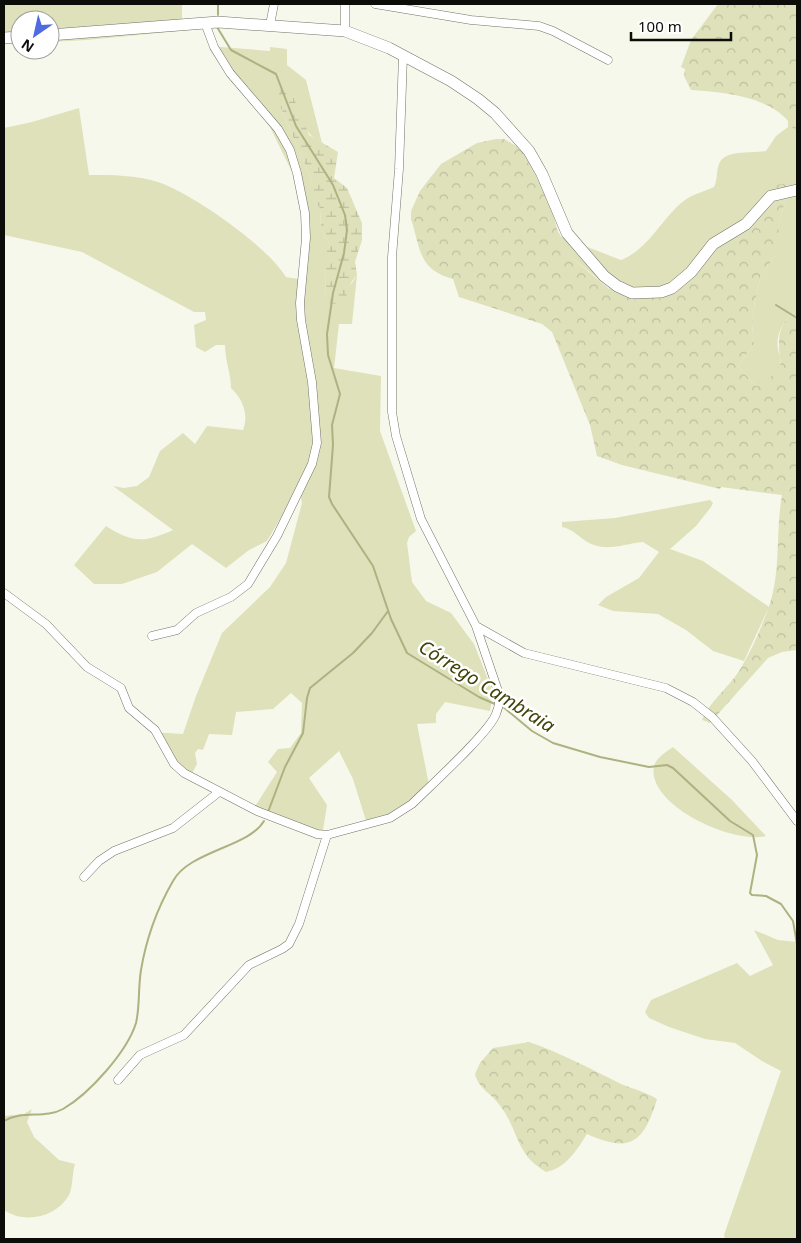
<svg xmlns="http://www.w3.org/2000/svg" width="801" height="1243" viewBox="0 0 801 1243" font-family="'Noto Sans',sans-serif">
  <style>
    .grass { fill: #dee1ba }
    .forest { fill: url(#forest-crowns) }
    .wetland { fill: url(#wetland-marsh) }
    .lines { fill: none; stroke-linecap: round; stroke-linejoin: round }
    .stream { stroke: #aeb180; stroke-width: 2 }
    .street-casing { stroke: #727369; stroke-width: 9 }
    .secondary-casing { stroke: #727369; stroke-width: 12 }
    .street { stroke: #fff; stroke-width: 8 }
    .secondary { stroke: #fff; stroke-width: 11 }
    .labels { text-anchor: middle; stroke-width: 5; stroke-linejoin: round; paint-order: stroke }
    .water-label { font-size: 19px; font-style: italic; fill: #424306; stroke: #fff }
  </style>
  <defs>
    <pattern id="forest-crowns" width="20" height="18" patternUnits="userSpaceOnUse" patternTransform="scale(1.25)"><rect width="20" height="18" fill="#dee1ba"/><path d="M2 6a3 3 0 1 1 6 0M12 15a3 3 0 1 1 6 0" fill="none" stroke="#bdc09f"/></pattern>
    <pattern id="wetland-marsh" width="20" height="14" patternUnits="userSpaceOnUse" patternTransform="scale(1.25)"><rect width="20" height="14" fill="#dee1ba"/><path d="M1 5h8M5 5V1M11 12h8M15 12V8" fill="none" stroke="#bdc09f"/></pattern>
  </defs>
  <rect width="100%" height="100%" fill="#f7f8ec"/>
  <path class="grass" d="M 4,4 L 182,4 L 182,21 L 200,29 L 87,40 L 50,42 L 50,20 L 20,20 L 20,42 L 4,42 Z
    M 221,47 L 270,51 L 270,47 L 287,49 L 287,65 L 306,80 L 322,143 C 303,134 300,115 293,96 L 280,106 L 312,181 L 320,208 L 321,229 L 329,243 L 326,266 L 325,299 L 350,286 L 357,275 L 352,324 L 339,324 L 334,368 L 381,376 L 380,431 L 416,531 L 409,537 L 407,543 L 412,582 L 426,601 L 451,613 L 474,644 L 493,692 L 490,711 L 445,702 L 436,714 L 436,723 L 417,724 L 429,785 L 397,811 L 367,824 L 353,779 L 339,751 L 309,778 L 327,805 L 323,830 L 329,838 L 324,841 L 316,833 L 254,808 L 277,772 L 268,762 L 278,749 L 290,748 L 301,733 L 302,703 L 291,693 L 273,709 L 236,712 L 232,735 L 209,734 L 203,750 L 198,749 L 195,753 L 197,764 L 189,779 L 153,732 L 183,734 L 196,696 L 222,633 L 270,587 L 286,563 L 302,503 L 301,498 L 294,496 L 267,541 L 249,550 L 226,568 L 192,544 L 157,572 L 122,584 L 94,584 L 74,565 L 106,526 C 133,543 144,543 173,530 L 113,486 L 124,488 L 137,486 L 149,477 L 160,451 L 183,433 L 195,444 L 207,426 L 243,430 C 249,415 243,399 231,388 C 231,373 225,361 225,345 L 216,345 L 205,352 L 196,347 L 194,325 L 206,320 L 205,312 L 194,312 L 82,252 L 4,235 L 4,128 L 32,122 L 79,108 L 89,175 C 111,175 137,175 158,182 C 193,194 267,246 286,277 L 298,279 L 305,227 L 293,174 L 269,125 L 233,83 L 209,49 Z
    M 788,120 L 794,126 L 797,139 L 797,310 C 785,317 775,334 778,349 C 779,354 782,360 780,365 C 778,373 770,381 764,387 L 756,386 L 738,366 L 754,344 L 752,325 L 755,301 L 761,275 L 775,256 L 779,224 L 788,190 L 774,188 L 771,197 L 676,287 L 625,296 L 616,293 L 571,257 L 559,236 L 621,260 C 647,250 660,222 680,204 C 691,194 701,193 714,187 C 718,179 716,171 719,164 C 725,149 752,154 766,151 L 776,136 L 788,127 Z
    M 710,500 L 713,503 L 711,507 L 696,526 L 670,549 L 703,561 L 769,607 L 744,661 L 713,651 L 686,630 L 658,614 L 613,611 L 598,605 L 606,597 L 639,578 L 659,552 L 643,542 C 623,544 608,552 589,543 C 580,538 573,529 562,527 L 562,522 L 615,518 Z
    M 673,747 L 732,800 L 766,836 C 735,845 646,806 654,766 C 656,758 666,752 673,747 Z
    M 754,930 L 778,940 L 797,942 L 797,1239 L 725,1239 L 724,1235 L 781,1071 L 762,1061 L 735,1043 L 705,1039 L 669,1027 L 649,1018 L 645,1012 L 651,1000 L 737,963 L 750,976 L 773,965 Z
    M 32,1109 L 27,1122 L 34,1137 L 59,1160 L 75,1164 C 72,1173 73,1187 69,1195 C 56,1218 24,1224 4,1210 L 4,1116 L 24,1114 Z"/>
  <path class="forest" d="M 718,4 L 797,4 L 797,139 C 788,98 726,92 691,90 L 684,76 L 685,69 L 681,67 L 691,40 Z
    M 496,139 L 504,139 L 521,149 L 550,202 L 557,229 L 571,257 L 608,288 L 625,296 L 666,292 L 724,235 L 771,197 L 773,185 L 785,184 L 788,190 L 779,224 L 778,247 L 775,256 L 761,275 L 755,301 L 752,325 L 754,344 L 738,366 L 756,386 L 764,386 L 781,363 C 777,341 777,323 797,310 L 797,650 L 782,652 L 768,658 L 710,723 L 702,720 C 712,699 724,692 737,674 C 749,656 759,633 767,612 C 782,575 775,534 782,495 L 721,487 L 720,489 L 622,465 L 597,456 L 590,425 L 552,332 L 542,324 L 459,297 L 453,279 C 418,269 421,250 411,219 L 411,211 L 420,191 L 441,164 L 477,143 Z
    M 529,1042 C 561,1053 591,1069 621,1084 C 633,1089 646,1092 657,1099 C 644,1142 631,1154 587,1134 C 577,1150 566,1168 546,1172 C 515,1154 519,1131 501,1107 C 493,1094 479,1090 475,1074 L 480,1063 L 493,1048 Z"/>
  <path class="wetland" d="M 281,88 L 293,96 L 309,135 L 338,152 L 334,178 L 347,188 L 362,223 L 362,240 L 355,262 L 357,275 L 352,281 L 345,299 L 334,304 L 329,303 L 325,299 L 326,256 L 329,243 L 321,229 L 320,208 L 316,203 L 312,181 L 280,106 L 278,97 Z"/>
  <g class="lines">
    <path class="stream" d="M 218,15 L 218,4
      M 217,27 L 231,50 L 276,74 L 296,126 L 333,185 L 345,215 L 347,230 L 344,253 L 333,293 L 327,334 L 328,355 L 340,394 L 332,425 L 333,445 L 329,497 L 332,504 L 373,566 L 391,619 L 407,653 L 479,697 L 497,705
      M 776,305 L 797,318
      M 502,706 L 532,731 L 553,743 L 600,757 L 649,767 L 667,765 L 673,768 L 730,821 L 753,835 L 757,855 L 750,893 L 752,895 L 766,896 L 781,904 L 793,921 L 797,944
      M 268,812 L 285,767 L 303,733 L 307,698 L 310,688 L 353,653 L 372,633 L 388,611
      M 4,1121 C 22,1110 45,1119 63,1109 C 89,1094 127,1052 136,1023 C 140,1006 138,988 141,970 C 146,940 158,907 173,881 C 189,851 249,847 264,821"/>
    <g class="street-casing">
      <path id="street" d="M 345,4 L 345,31
        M 375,4 L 471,20 L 539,26 L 553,31 L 608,60
        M 270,25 L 274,4
        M 4,593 L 46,624 L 87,667 L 121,688 L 129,708 L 155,730 L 174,764 L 184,773 L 257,811 L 317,834 L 327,835 L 390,818 L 412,804 C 429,787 489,733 496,714 C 499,707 500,698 498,691 L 476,626 L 421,519 L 396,436 L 392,412 L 392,257 L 399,169 L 403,56
        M 476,626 L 524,653 L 666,688 L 693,702 L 712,717 L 752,761 L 797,821
        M 152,636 L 177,630 L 196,613 L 231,597 L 248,584 L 277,536 L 312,464 L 317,443 L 312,382 L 301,320 L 300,303 L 306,238 L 305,213 L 297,173 L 290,150 L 278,129 L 230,73 L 214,47 L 205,23
        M 84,877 L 99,861 L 114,851 L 173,828 L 219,792
        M 118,1080 L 140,1055 L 184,1035 L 249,965 L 282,949 L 289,944 L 299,924 L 327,835"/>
    </g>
    <g class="secondary-casing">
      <path id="secondary" d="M 50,35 L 218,22 L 345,31 L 389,48 L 451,81 L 478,99 L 495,113 L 529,151 L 542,174 L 567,233 L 604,276 L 617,286 L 632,293 L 661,292 L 672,288 L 691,272 L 713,244 L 746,224 L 771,196 L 797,190
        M 4,38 L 20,37"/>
    </g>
    <use href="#street" class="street"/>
    <use href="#secondary" class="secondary"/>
  </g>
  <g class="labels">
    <g class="water-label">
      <text transform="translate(487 686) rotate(32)" y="7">Córrego Cambraia</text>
    </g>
  </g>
  <rect width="801" height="1243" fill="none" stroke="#0c0d09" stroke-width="10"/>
  <g transform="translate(35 35) rotate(214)"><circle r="24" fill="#ffffff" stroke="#9e9e9d"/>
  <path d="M0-4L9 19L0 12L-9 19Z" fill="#4e6ce0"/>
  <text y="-8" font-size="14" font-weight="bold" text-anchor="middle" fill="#0c0d09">N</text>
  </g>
  <path d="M631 32v8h100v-8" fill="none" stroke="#0c0d09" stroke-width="2.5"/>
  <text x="638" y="32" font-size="15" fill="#0c0d09" stroke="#ffffff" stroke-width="4" paint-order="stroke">100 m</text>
</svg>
